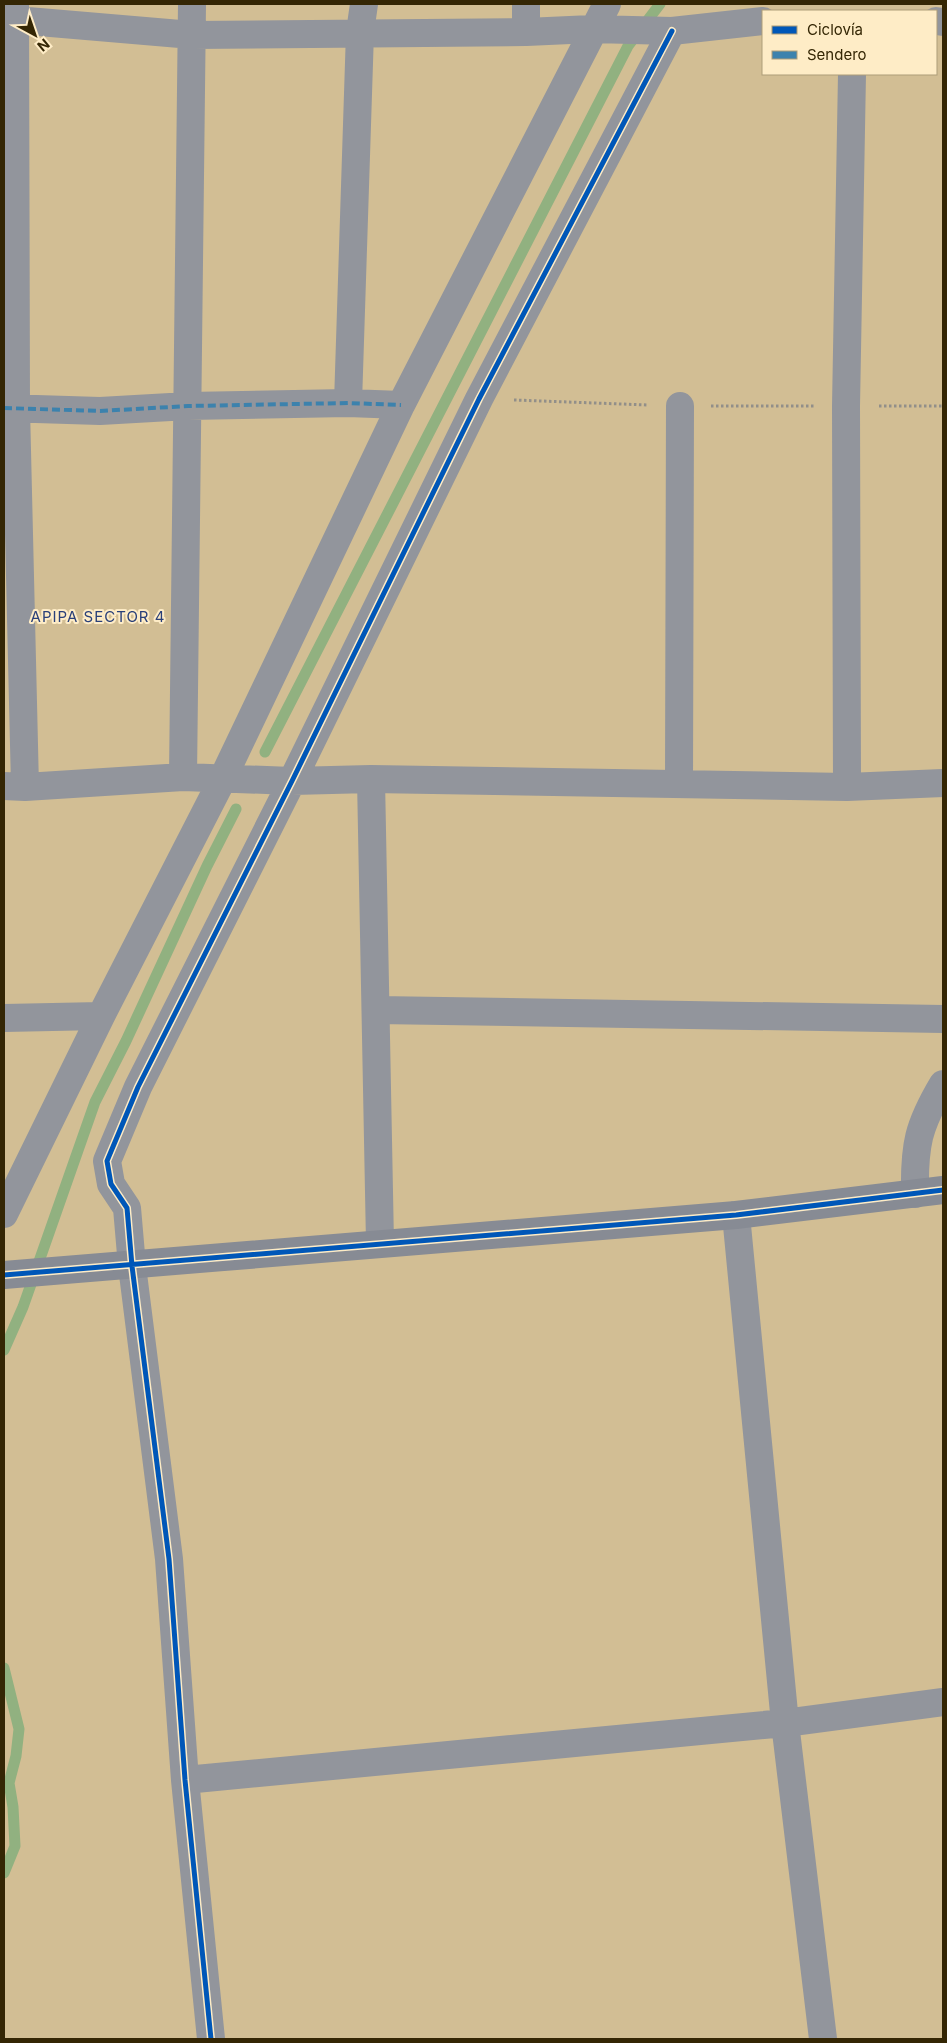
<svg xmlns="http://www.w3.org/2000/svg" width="947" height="2043" viewBox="0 0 947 2043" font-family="Inter,sans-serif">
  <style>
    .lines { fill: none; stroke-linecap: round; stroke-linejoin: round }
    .stream { stroke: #91b180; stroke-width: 11 }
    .path { stroke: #928f89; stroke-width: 3; stroke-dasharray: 2.5 2.5; stroke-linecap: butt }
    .street { stroke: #92959c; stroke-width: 28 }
    .secondary { stroke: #878b94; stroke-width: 28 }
    .quiet { stroke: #3c82ad; stroke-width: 4; stroke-dasharray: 8 4; stroke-linecap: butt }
    .cycleway-casing { stroke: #feecc6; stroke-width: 8 }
    .cycleway { stroke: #0057b8; stroke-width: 5 }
    .labels { text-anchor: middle; stroke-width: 4; stroke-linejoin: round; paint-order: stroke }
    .neighbourhood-label { font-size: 15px; letter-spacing: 1px; fill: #2a4079; stroke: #feecc6 }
  </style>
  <rect width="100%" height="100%" fill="#d2be94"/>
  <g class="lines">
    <path class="stream" d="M 265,752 L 628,46 L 660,4
      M 4,1350 L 23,1307 L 95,1102 L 126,1041 L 207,866 L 236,809
      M 4,1668 L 19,1729 L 16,1756 L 9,1783 L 13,1807 L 15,1846 L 4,1873"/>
    <path class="path" d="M 514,400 L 648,405
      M 711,406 L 815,406
      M 879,406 L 943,406"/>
    <path class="street" d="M 15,4 L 16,408 L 25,787
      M 526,4 L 526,32
      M 4,19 L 192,35 L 526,32 L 592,29 L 672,31 L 763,21
      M 936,21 L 943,22
      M 348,403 L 360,32 L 364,4
      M 4,408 L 100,411 L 188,406 L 348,403 L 401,405
      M 183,777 L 192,4
      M 371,779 L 380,1243
      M 679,783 L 680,406
      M 4,786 L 25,787 L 183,777 L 292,781 L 371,779 L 847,787 L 943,783
      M 847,787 L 846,406 L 852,74
      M 377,1010 L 943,1019
      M 4,1018 L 101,1016
      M 915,1194 C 914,1145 918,1126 943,1084
      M 4,1214 L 101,1016 L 222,780 L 401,405 L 607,4
      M 736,1215 L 785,1723 L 823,2039
      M 185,1780 L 785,1723 L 943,1702
      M 211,2039 L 185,1780 L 169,1559 L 132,1266 L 127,1208 L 111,1184 L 107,1161 L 138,1087 L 292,781 L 479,399 L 672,31"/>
    <path class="secondary" d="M 4,1275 L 736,1215 L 943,1190"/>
    <path class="quiet" d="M 4,408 L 100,411 L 188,406 L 348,403 L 401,405"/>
    <g class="cycleway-casing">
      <path id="cycleway" d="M 4,1275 L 736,1215 L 943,1190
        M 211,2039 L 185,1780 L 169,1559 L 132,1266 L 127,1208 L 111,1184 L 107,1161 L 138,1087 L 292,781 L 479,399 L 672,31"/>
    </g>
    <use href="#cycleway" class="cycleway"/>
  </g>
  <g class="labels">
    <g class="neighbourhood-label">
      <text x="98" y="622">APIPA SECTOR 4</text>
    </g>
  </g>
  <rect width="947" height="2043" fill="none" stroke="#342604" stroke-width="10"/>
  <rect x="762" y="10" width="175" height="65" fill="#feecc6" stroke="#ad9d78"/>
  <rect x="772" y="26" width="25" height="8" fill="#0057b8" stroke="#ad9d78"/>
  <text x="807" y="35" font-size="15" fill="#342604">Ciclovía</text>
  <rect x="772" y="51" width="25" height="8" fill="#3c82ad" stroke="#ad9d78"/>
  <text x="807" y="60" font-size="15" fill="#342604">Sendero</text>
  <g transform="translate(35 35) rotate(140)" stroke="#feecc6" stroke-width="4" paint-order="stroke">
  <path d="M0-4L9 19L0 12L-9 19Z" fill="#342604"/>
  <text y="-8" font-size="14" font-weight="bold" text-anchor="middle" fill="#342604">N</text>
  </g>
</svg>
